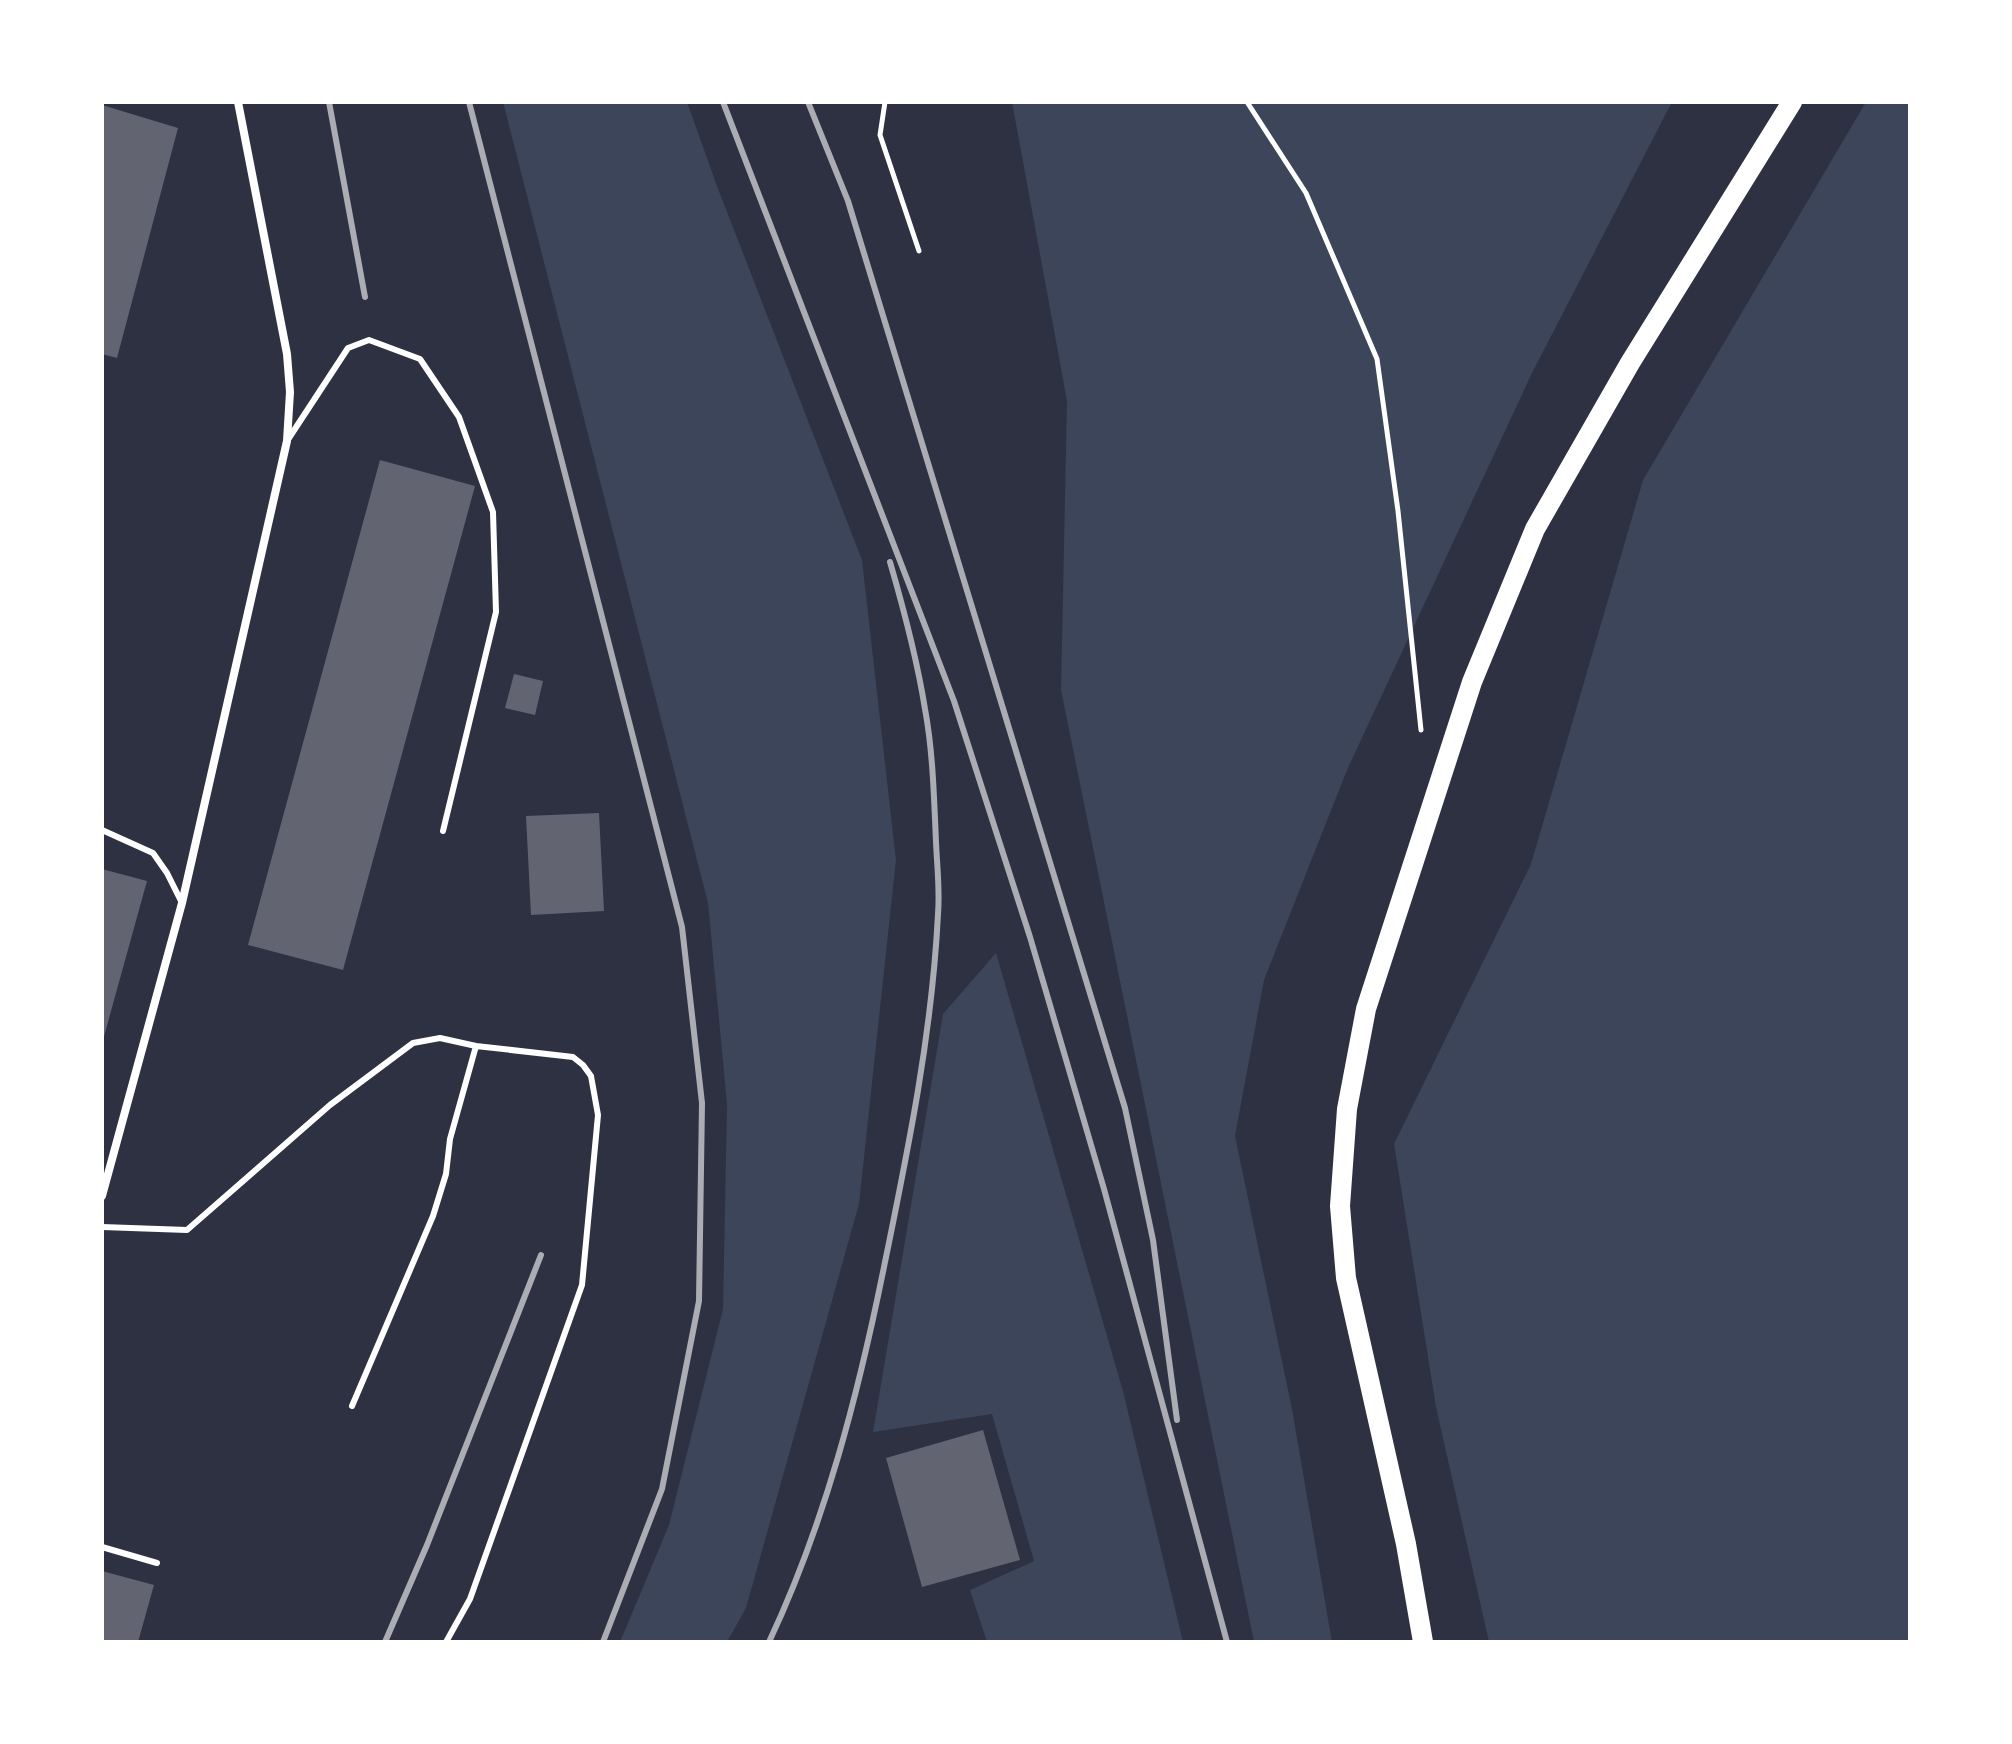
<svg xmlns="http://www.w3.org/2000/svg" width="2012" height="1744" viewBox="0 0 2012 1744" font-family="Manrope,sans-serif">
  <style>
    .green { fill: #3c4559 }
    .building { fill: #626471 }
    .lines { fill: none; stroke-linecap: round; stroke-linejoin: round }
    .path { stroke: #fff; stroke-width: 5 }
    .service { stroke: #fff; stroke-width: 6 }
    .minor { stroke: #fff; stroke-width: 8 }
    .primary { stroke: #fff; stroke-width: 20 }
    .rail { stroke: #abadb3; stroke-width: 6 }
  </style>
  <rect width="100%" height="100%" fill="#2d3142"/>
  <path class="green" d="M 503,102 L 687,102 L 717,186 L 862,560 L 896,860 L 859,1204 L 746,1608 L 727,1642 L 620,1642 L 669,1525 L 723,1309 L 727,1104 L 708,903 Z
    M 1012,102 L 1672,102 L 1532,373 L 1347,770 L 1264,980 L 1235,1136 L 1292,1409 L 1332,1642 L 1254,1642 L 1061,690 L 1067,401 Z
    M 1866,102 L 1910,102 L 1910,1642 L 1489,1642 L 1436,1407 L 1394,1144 L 1531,864 L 1643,480 Z
    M 996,953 L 1123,1391 L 1183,1642 L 987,1642 L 970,1590 L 1034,1561 L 992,1414 L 873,1432 L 943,1014 Z"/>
  <path class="building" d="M 102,105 L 178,128 L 117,358 L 102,354 Z
    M 380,460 L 475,486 L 343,970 L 248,945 Z
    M 514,674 L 543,681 L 535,715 L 505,708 Z
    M 599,813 L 604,911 L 531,915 L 526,816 Z
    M 102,869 L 147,881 L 103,1040 L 102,1040 Z
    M 983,1430 L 1020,1560 L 922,1587 L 886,1458 Z
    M 102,1571 L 154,1585 L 138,1642 L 102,1642 Z"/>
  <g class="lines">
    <path class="path" d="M 885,102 L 880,135 L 919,251
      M 1247,102 L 1306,193 L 1377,359 L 1398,511 L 1421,730"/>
    <path class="service" d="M 289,438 L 348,348 L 369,340 L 420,359 L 459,417 L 493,512 L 496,612 L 443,831
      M 102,830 L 153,853 L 167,873 L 182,903
      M 102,1227 L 187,1230 L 330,1105 L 413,1043 L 440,1038 L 476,1046 L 573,1057 L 583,1065 L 591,1076 L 598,1115 L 582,1285 L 470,1599 L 446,1642
      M 352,1406 L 433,1216 L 446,1174 L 450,1139 L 476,1046
      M 102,1547 L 157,1563"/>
    <path class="minor" d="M 102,1196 L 182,903 L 287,441 L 290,392 L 287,354 L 238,102"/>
    <path class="primary" d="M 1423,1642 L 1406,1544 L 1346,1278 L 1340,1206 L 1347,1109 L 1366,1009 L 1472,682 L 1535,529 L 1630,363 L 1792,102"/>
    <path class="rail" d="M 329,102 L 365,297
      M 469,102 L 682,927 L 702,1103 L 699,1301 L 662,1489 L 603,1642
      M 723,102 L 954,701 L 1030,937 L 1104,1189 L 1227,1642
      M 808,102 L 848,201 L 1125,1108 L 1153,1240 L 1177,1420
      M 385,1642 L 427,1545 L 541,1255
      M 769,1642 C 825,1523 858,1395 884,1267 C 908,1150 932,1034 938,914 C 940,890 937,866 936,842 C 934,798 933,752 925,709 C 917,659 904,610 890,562"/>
  </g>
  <rect width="2012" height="1744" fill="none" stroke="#ffffff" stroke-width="208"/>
</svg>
